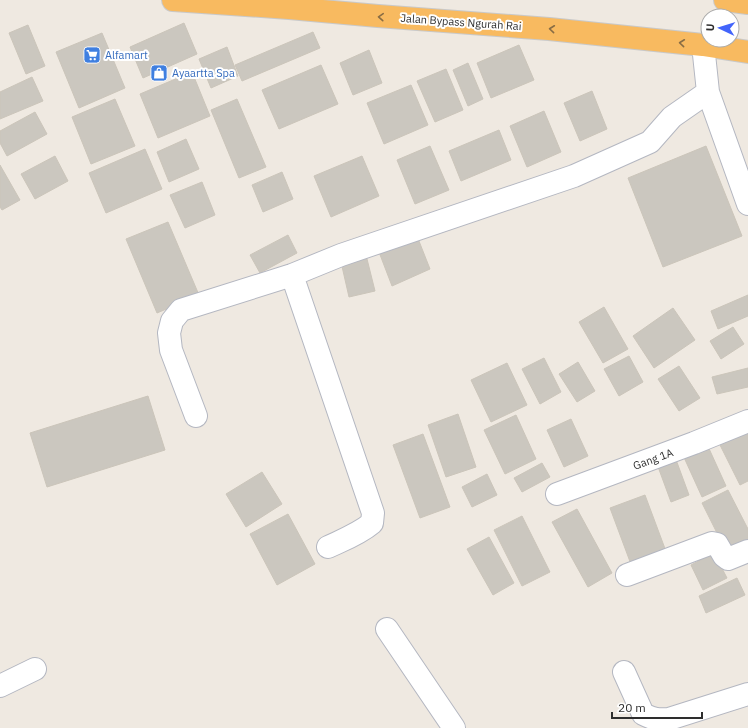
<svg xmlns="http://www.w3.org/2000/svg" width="748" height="728" viewBox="0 0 748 728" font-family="'IBM Plex Sans',sans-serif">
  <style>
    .building { fill: #cbc7bf; stroke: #cbc5ba }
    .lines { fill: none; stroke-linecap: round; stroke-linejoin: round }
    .minor-casing { stroke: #b4b7c1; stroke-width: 24 }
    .trunk-casing { stroke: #c9c9c9; stroke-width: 24 }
    .minor { stroke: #fff; stroke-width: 22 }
    .trunk { stroke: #f8ba60; stroke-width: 22 }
    .oneway { stroke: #896d44 }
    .labels { text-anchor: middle; stroke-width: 4; stroke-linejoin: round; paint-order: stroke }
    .street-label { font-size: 11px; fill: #2e2e2e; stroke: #fff }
    .shop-label { font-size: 11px; fill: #366cbe; stroke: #fff; text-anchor: start }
  </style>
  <rect width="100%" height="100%" fill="#efe9e1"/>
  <path class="building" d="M 184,23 L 197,54 L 143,78 L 130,47 Z
    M 28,25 L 45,66 L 26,74 L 9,33 Z
    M 313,32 L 320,48 L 242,81 L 235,65 Z
    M 102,33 L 125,88 L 79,108 L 56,52 Z
    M 519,45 L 534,80 L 491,98 L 477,63 Z
    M 227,47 L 238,76 L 211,88 L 199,59 Z
    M 369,50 L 382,83 L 353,95 L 340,63 Z
    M 468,63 L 483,99 L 468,106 L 453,70 Z
    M 321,65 L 338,104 L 279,129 L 262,90 Z
    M 446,69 L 463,110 L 435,122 L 417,81 Z
    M 192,72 L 210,116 L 158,138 L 140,94 Z
    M 32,77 L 43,101 L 0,119 L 0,92 Z
    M 411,85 L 428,125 L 384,144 L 367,103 Z
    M 592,91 L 607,129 L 580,141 L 564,103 Z
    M 115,99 L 135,146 L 91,164 L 72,117 Z
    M 237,99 L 266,167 L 239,178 L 211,110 Z
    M 544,111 L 561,152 L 527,167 L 510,126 Z
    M 35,112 L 47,134 L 7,156 L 0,143 L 0,131 Z
    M 499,130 L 511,160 L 461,181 L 449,151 Z
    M 186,139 L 199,169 L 169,182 L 157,152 Z
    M 430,146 L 449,190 L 415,204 L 397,160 Z
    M 706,146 L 742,236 L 663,267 L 628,178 Z
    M 145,149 L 162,189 L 106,213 L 89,173 Z
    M 55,156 L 68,181 L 35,199 L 21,174 Z
    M 362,156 L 379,196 L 331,217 L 314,176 Z
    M 0,165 L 20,200 L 2,210 L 0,207 Z
    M 282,172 L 293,199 L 263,212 L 252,185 Z
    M 202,182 L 215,215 L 185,228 L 170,195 Z
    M 168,222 L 199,295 L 157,313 L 126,239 Z
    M 288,235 L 297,253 L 260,273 L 250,255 Z
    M 417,236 L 430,269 L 392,286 L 379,252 Z
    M 366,255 L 375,291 L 349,297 L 341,262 Z
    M 748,295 L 748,316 L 718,329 L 711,311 Z
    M 604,307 L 628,349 L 603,363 L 579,322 Z
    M 673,308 L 695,340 L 654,368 L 633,336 Z
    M 733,327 L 744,344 L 721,359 L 710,341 Z
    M 629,356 L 643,382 L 619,396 L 604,369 Z
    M 544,358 L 561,392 L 540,404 L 522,369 Z
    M 578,362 L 595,391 L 577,402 L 559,374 Z
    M 507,363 L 527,405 L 491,422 L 471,380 Z
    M 679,366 L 700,398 L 679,411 L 658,379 Z
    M 748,368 L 748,387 L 717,394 L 712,377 Z
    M 148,396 L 165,450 L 47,487 L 30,433 Z
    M 458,414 L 476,467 L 446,477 L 428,425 Z
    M 516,415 L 536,459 L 505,474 L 484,430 Z
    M 571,419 L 588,456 L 564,467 L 547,430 Z
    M 748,424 L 748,481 L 740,485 L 717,439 Z
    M 423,434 L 450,507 L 420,518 L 393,445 Z
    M 706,442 L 726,486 L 702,497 L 682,453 Z
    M 675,457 L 689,495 L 671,502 L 657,464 Z
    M 542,463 L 550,477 L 522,492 L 514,478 Z
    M 262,472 L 282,504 L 246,527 L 226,494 Z
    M 487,474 L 497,495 L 472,507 L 462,487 Z
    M 728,490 L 748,529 L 748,540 L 726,551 L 702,503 Z
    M 645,495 L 667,554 L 632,567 L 610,508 Z
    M 577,509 L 612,573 L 588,587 L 552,522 Z
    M 288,514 L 315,564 L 277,585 L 250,534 Z
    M 522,516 L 550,572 L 522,586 L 494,530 Z
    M 489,537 L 514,583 L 493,595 L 467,549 Z
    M 714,553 L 727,578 L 703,590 L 691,565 Z
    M 737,578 L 745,595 L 706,613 L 699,596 Z"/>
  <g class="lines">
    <g class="minor-casing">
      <path id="minor" d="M 703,45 L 708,92 L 748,204
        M 292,275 L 373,513 L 372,523 C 359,534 343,540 328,547
        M 196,416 L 171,350 L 169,333 L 172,321 L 181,310 L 292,275 L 341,255 L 574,176 L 650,142 L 672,117 L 708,92
        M 557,494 L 694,443 L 748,421
        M 627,575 L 712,543 L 717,544 L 724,556 L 728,559 L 748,551
        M 387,629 L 454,728
        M 624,672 L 643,714 C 653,719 658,720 669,719 L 748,694
        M 0,686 L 35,669"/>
    </g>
    <g class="trunk-casing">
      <path id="trunk" d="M 173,0 L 289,8 L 378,16 L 549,29 L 703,45 L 748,52
        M 725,0 L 748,3"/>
    </g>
    <use href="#minor" class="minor"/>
    <use href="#trunk" class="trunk"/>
  </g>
  <defs><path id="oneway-chevron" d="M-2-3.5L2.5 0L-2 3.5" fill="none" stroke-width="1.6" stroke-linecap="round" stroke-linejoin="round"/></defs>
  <g class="oneway">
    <use href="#oneway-chevron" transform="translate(381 17) rotate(-176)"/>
    <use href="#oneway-chevron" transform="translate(552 29) rotate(-174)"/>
    <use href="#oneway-chevron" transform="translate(682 43) rotate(-174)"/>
  </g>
  <defs>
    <g id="supermarket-square" transform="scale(0.9)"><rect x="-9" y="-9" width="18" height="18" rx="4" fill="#3f7fe0" stroke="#fff"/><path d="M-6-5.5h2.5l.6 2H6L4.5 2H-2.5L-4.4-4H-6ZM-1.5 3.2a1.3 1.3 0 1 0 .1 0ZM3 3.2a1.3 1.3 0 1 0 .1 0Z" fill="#fff"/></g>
    <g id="shop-square" transform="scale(0.9)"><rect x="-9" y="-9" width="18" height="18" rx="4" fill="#3f7fe0" stroke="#fff"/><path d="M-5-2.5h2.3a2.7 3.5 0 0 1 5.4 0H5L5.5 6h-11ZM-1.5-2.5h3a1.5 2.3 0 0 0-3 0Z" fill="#fff"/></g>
  </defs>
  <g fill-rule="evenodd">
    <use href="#supermarket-square" x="92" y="55"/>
    <use href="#shop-square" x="159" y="73"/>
  </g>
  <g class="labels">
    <g class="street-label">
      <text transform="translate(461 22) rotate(4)" y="4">Jalan Bypass Ngurah Rai</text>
      <text transform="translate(653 459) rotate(-20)" y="4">Gang 1A</text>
    </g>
    <g class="shop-label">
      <text x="105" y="59">Alfamart</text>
      <text x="172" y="77">Ayaartta Spa</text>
    </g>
  </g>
  <g transform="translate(720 28) rotate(274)"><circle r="19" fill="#ffffff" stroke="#ababab"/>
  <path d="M0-3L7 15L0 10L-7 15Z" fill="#4264fb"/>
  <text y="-6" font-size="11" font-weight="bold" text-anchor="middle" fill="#2e2e2e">U</text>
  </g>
  <path d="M612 712v6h90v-6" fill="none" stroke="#2e2e2e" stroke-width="2"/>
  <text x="618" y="712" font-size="12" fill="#2e2e2e" stroke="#ffffff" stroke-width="3" paint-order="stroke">20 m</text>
</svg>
